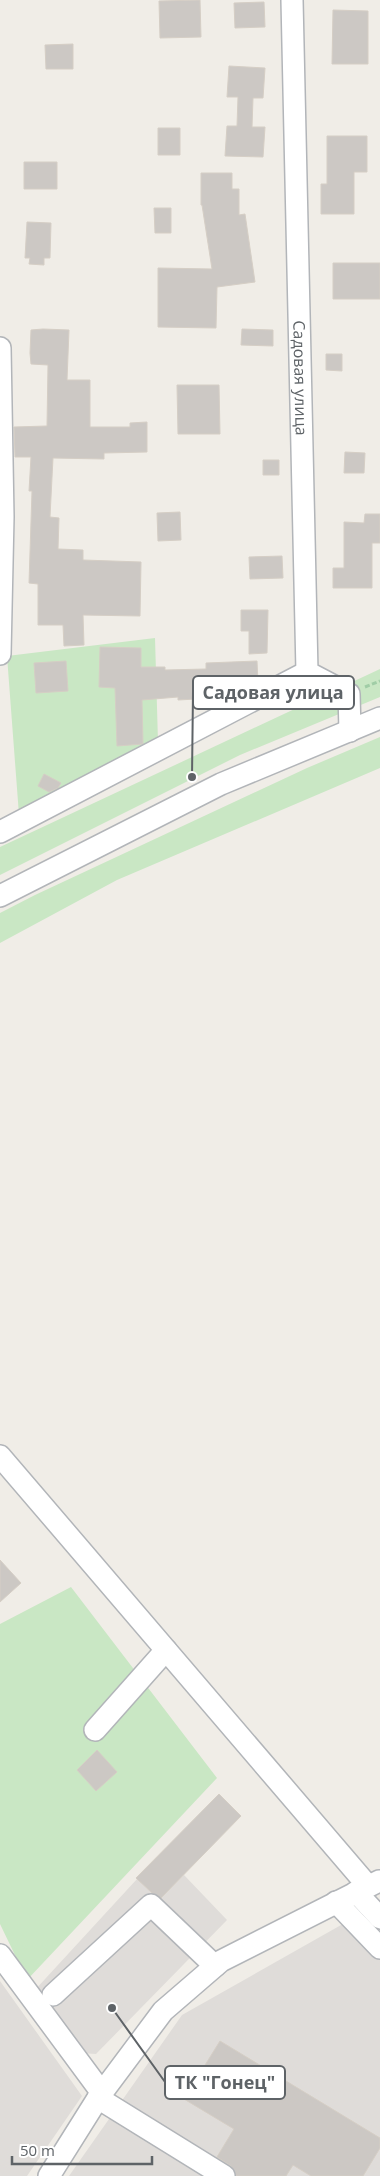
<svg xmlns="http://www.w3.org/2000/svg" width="380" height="2176" viewBox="0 0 380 2176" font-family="'Open Sans',sans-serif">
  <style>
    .industrial { fill: #dfdcd9 }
    .green { fill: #c9e7c4 }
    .building { fill: #ccc8c4; stroke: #d5cec5 }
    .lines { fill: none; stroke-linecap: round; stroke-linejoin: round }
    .minor-casing { stroke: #b2b5b9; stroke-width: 24 }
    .path { stroke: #a0cda6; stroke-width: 3; stroke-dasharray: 5 2.5; stroke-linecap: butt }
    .minor { stroke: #fff; stroke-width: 21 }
    .labels { text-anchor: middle; stroke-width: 4; stroke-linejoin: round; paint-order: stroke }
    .street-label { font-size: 16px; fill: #5e6367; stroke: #fff }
    .leader { fill: none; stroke: #5e6367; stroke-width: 2 }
    .callout-dot { fill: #5e6367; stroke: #fff; stroke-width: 2 }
    .callout { fill: #fff; stroke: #5e6367; stroke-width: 2 }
    .callout-label { font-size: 18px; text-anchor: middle; font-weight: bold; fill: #5e6367 }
  </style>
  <rect width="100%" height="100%" fill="#f0ede7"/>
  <path class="industrial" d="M 184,1875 L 227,1920 L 96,2054 L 80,2053 L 34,1991 L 137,1879 L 159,1900 Z
    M 380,1906 L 380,2176 L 69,2176 L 182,2015 L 357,1916 Z
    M 0,1981 L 82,2096 L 27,2176 L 0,2176 Z"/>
  <path class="green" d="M 155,638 L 158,742 L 19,815 L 7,656 Z
    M 380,669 L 380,697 L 240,755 L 0,875 L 0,847 Z
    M 380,737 L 380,768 L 117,880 L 0,943 L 0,913 L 35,895 L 307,768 Z
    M 71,1587 L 217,1778 L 27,1980 L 0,1924 L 0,1624 Z"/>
  <path class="building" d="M 200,0 L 201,37 L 160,38 L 159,1 Z
    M 264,2 L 265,27 L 235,28 L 234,3 Z
    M 333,10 L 368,11 L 368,64 L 332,64 Z
    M 73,44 L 73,69 L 46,69 L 45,45 Z
    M 229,66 L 265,68 L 263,98 L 253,98 L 252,127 L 265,127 L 263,157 L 225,156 L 227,126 L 237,126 L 238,97 L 227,97 Z
    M 158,128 L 180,128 L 180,155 L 158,155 Z
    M 327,136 L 367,136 L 367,172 L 354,172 L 354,214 L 321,214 L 321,184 L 327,184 Z
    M 24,162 L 57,162 L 57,189 L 24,189 Z
    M 201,173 L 232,173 L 232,189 L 239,189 L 239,215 L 245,214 L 255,282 L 217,287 L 216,328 L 158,327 L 158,268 L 212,269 L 202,205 L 201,205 Z
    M 154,208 L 171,208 L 171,233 L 155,233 Z
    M 27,222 L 51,223 L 50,258 L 44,258 L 44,265 L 29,264 L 30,258 L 25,258 Z
    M 333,263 L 380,263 L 380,299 L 333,299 Z
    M 43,329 L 69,330 L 67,380 L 90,380 L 90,427 L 130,427 L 130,423 L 147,422 L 147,452 L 104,453 L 104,459 L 53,458 L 50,517 L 59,518 L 58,549 L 83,550 L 83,560 L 141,562 L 140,616 L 83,615 L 84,645 L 64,646 L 63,625 L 38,625 L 38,584 L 29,583 L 32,491 L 29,491 L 31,457 L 15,457 L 14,427 L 47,426 L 48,365 L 31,364 L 30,353 L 31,330 Z
    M 242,329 L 273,330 L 273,346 L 241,345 Z
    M 326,354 L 342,354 L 342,371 L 326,370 Z
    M 177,385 L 219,385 L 220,434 L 178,434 Z
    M 345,452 L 365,453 L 364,473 L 344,473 Z
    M 263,460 L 279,460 L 279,475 L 263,475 Z
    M 180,512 L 181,540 L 158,541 L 157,513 Z
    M 365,514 L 380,514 L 380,543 L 372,543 L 372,588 L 333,588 L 333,568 L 344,568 L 344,522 L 364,523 Z
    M 282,556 L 283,578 L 250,579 L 249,557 Z
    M 241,610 L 268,610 L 267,653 L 249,654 L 249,631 L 241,631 Z
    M 100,647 L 141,648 L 141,667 L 165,667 L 165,670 L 206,669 L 206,663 L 257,661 L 258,683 L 233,684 L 234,696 L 231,697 L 178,700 L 178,697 L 142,700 L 143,744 L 117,746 L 115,688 L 99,687 Z
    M 66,661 L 68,691 L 36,693 L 34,663 Z
    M 44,774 L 61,783 L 58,788 L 49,792 L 38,786 Z
    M 0,1560 L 21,1583 L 0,1602 Z
    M 97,1750 L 117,1772 L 96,1791 L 77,1770 Z
    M 219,1794 L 241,1816 L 161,1898 L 152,1893 L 136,1878 Z
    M 220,2041 L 380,2138 L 380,2148 L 363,2176 L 311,2176 L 293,2165 L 286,2176 L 236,2176 L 231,2166 L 217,2157 L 234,2129 L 184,2099 Z"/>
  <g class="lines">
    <g class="minor-casing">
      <g id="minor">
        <path id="s1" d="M 292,0 L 307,672 L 349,694 L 350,731"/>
        <path d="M 0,348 L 3,517 L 0,654"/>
        <path d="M 0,832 L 307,672"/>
        <path d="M 0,896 L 221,784 L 380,718"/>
        <path d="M 0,1456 L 368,1886"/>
        <path d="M 95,1730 L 166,1650"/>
        <path d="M 356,1892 L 380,1918"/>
        <path d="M 336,1902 L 380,1948"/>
        <path d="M 0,1955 L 102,2093"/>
        <path d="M 53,1995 L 151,1905 L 215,1966"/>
        <path d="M 98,2098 L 224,2176"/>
        <path d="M 49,2176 L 98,2098 L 163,2011 L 221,1961 L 379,1881"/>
      </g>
    </g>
    <path class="path" d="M 365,687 L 380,681"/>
    <use href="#minor" class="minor"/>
  </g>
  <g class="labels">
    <g class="street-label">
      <text dy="6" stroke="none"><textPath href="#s1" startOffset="378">Садовая улица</textPath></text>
    </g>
  </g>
  <path class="leader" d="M192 777L193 692M112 2008L165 2082"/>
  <g class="callout-dot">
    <circle cx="192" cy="777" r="5"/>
    <circle cx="112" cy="2008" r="5"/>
  </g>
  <g class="callout">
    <rect x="193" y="676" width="161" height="33" rx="5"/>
    <rect x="165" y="2066" width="120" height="33" rx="5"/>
  </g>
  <g class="callout-label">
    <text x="273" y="699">Садовая улица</text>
    <text x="225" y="2089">ТК "Гонец"</text>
  </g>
  <path d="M12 2156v8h140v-8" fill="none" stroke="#5e6367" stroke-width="2.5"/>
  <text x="20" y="2156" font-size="15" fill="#5e6367" stroke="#ffffff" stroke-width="4" paint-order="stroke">50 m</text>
</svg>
